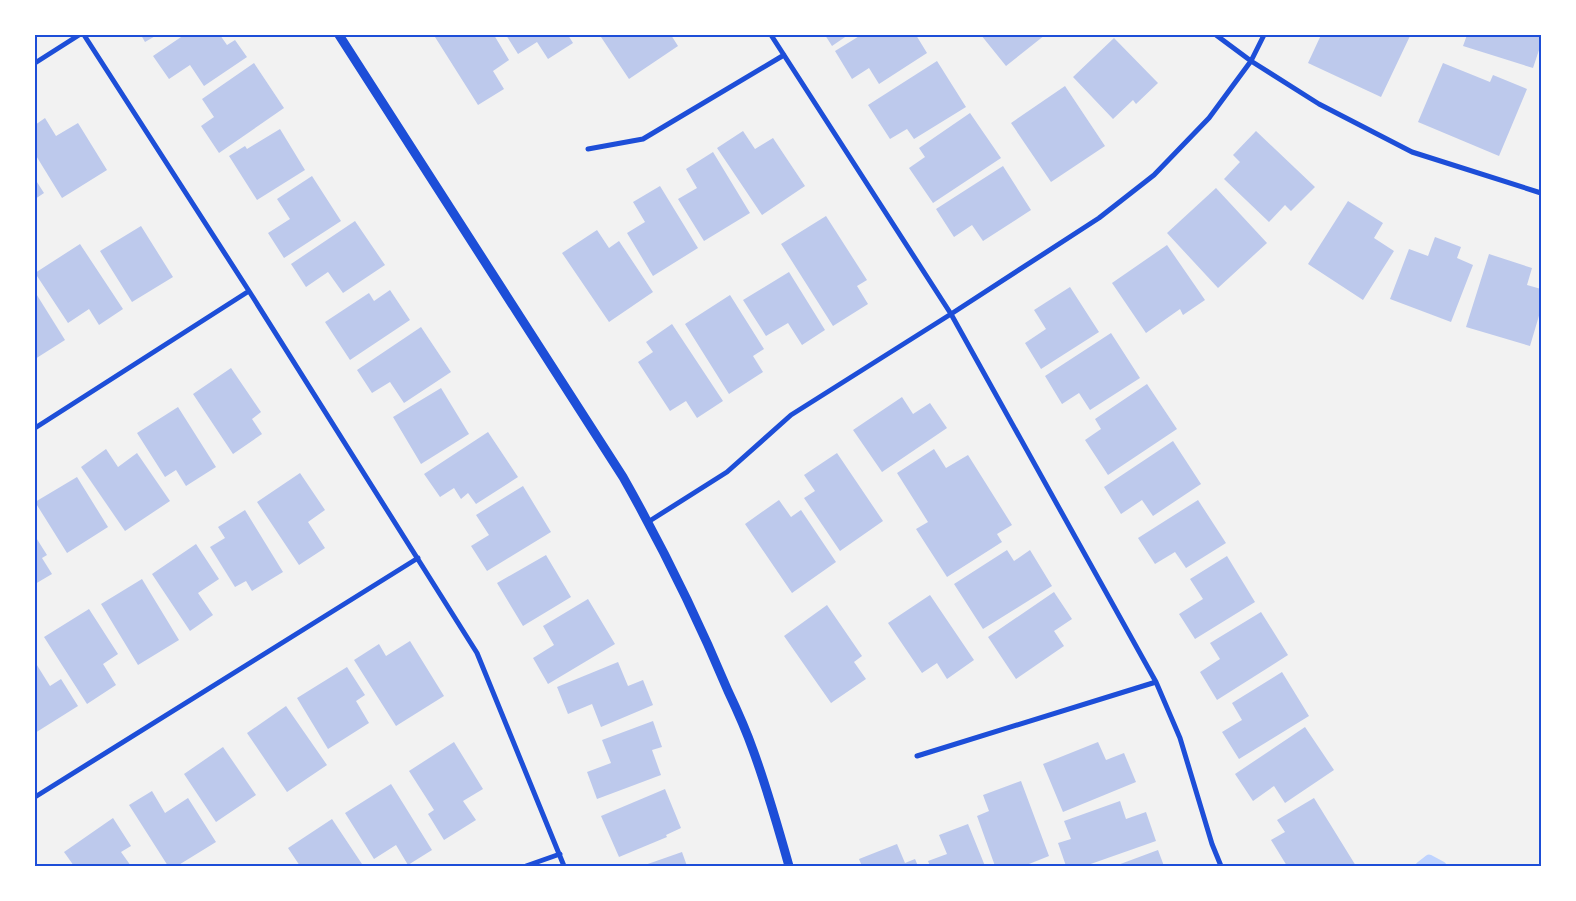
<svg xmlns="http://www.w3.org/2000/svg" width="1576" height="901" viewBox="0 0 1576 901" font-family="'Titillium Web',sans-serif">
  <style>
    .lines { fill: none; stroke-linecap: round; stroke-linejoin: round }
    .stream { stroke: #bfd3fe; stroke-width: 9 }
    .building { fill: #bdc9ec }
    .minor { stroke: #1d4ed8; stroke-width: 5 }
    .tertiary { stroke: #1d4ed8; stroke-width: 9 }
    .neatline { fill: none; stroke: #1d4ed8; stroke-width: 2 }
  </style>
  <rect width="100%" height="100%" fill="#f2f2f2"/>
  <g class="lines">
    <path class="stream" d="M 1420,866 L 1429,859 L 1442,866"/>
  </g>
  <path class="building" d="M 141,35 L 157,35 L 145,42 Z
    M 184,35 L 220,35 L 227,45 L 235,40 L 247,57 L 204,86 L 190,65 L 169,79 L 153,56 Z
    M 438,35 L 494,35 L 509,60 L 493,71 L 504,89 L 478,105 L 435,37 Z
    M 506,35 L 568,35 L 573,43 L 548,59 L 537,42 L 518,54 Z
    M 605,35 L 671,35 L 678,46 L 629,79 L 601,37 Z
    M 825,35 L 848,35 L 832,46 Z
    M 861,35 L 916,35 L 927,53 L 879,84 L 869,68 L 852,79 L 835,51 Z
    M 981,35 L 1045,35 L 1006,66 Z
    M 1321,35 L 1408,35 L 1410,36 L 1381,97 L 1308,63 Z
    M 1467,35 L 1541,35 L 1541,44 L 1533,68 L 1463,46 Z
    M 1114,38 L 1158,83 L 1136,104 L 1133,100 L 1113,119 L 1073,77 Z
    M 937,61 L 966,107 L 914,139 L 907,129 L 890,139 L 868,105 Z
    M 254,63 L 284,108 L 219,153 L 201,126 L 214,117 L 202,99 Z
    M 1443,63 L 1490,82 L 1493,75 L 1527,89 L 1499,156 L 1418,122 Z
    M 1065,86 L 1105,146 L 1051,182 L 1011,123 Z
    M 970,113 L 1001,158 L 933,203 L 909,168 L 925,157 L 919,148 Z
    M 45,118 L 56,136 L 78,123 L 107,170 L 62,198 L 35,154 L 35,125 Z
    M 280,129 L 305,170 L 257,200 L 229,156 L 245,146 L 247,149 Z
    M 743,131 L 755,149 L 773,138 L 805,186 L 762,215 L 717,148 Z
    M 1256,131 L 1315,187 L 1291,211 L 1285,205 L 1269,222 L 1224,179 L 1240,162 L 1233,155 Z
    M 713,152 L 750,213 L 704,241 L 678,199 L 697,188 L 686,169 Z
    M 1003,166 L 1031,210 L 983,241 L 972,225 L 954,237 L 936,209 Z
    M 312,176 L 341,221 L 284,258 L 268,233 L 290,219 L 277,199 Z
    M 35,179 L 44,193 L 35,199 Z
    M 660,186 L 698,248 L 653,276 L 627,233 L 645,222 L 633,202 Z
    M 1216,188 L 1267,243 L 1218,288 L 1167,233 Z
    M 1348,201 L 1383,223 L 1374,238 L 1394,251 L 1363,300 L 1308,264 Z
    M 826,216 L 867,280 L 857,286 L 868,304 L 833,326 L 781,244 Z
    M 355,221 L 385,265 L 343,293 L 328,272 L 306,287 L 291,264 Z
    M 141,226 L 173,277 L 132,302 L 100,251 Z
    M 597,230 L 609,248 L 619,241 L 653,292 L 609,322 L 562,253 Z
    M 1435,237 L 1461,247 L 1457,258 L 1473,265 L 1451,322 L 1390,299 L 1409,249 L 1428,256 Z
    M 80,244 L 123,309 L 99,325 L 89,309 L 68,323 L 35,273 Z
    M 1167,245 L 1205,300 L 1183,315 L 1180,309 L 1146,333 L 1112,283 Z
    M 1489,254 L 1532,268 L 1527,285 L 1541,289 L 1541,309 L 1530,346 L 1466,327 Z
    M 789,272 L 825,330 L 802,345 L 788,323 L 766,336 L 743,300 Z
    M 1070,287 L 1099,332 L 1041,369 L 1025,343 L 1046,329 L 1034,310 Z
    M 390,290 L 410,320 L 350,360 L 325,322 L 369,293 L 374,301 Z
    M 35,292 L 65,340 L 35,359 Z
    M 730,295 L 764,349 L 753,356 L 763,372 L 729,394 L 685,324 Z
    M 672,324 L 723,401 L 697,418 L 686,401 L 670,411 L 638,362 L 653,352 L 646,342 Z
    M 421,327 L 451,372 L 404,403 L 390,382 L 372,393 L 357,370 Z
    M 1111,333 L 1140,378 L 1090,410 L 1079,393 L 1062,404 L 1045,376 Z
    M 231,368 L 261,412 L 252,419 L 262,434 L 233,454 L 193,394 Z
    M 1147,384 L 1177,429 L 1108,475 L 1085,440 L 1101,429 L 1095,419 Z
    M 441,388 L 469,434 L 421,464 L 393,417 Z
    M 902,397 L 913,414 L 930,403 L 947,428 L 882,472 L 853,430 Z
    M 178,407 L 216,467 L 186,486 L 176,470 L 165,477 L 137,433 Z
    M 488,432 L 518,477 L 476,504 L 468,493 L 461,499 L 454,488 L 440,497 L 424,474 Z
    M 1173,441 L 1201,484 L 1153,516 L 1142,500 L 1121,514 L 1104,487 Z
    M 106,449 L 118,467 L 137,453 L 170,501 L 125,531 L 81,467 Z
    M 934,449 L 946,468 L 968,455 L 1012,525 L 997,534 L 1002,542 L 947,577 L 916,529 L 928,522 L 897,473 Z
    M 837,453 L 883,521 L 840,551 L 804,498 L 815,491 L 804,475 Z
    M 300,473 L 325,510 L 308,522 L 325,548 L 299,565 L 257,502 Z
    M 77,477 L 108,527 L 67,553 L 35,502 Z
    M 523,486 L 551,532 L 487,571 L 471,546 L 489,535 L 476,515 Z
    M 779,500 L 791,517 L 801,510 L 836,562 L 792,593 L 745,524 Z
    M 1198,500 L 1226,543 L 1186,568 L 1175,552 L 1155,564 L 1138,538 Z
    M 245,510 L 283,572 L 252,591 L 246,581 L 235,587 L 210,547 L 225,538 L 218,527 Z
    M 35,536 L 47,555 L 42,558 L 52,574 L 35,584 Z
    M 196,544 L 219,579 L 198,593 L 213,615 L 190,631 L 152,574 Z
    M 1007,550 L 1014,561 L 1030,550 L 1052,586 L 983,629 L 954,584 Z
    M 546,555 L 571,597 L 523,626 L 497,583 Z
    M 1227,556 L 1255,602 L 1195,639 L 1179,614 L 1203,599 L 1190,579 Z
    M 142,579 L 179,640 L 138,665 L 101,604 Z
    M 1054,592 L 1072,619 L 1054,631 L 1064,646 L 1016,679 L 988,637 Z
    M 930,595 L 974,660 L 947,679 L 937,663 L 922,673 L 888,623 Z
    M 588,599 L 615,644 L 548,684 L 533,658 L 554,645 L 543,626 Z
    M 827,605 L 862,656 L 854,662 L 866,679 L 831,703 L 784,636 Z
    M 89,609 L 118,654 L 103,664 L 116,685 L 87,704 L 44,637 Z
    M 1261,612 L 1288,655 L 1217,700 L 1200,672 L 1220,659 L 1210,643 Z
    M 410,641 L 444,696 L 396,726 L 354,660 L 379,644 L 386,656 Z
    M 35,662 L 50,686 L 61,679 L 78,706 L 35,733 Z
    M 618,662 L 628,686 L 643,680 L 653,705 L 601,727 L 592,704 L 568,714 L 557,687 Z
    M 347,667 L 365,695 L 356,701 L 369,723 L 328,749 L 297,698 Z
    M 1282,672 L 1309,716 L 1239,759 L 1222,732 L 1242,720 L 1232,703 Z
    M 286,706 L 327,765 L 287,792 L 247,733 Z
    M 653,721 L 662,747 L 652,750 L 661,775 L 597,799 L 587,772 L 611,763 L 602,740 Z
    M 1305,727 L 1334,770 L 1285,803 L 1274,786 L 1253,801 L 1235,774 Z
    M 454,742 L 483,789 L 463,801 L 476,820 L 444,840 L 428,814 L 434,810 L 409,771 Z
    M 1098,742 L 1106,760 L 1124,753 L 1136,782 L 1063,812 L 1043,764 Z
    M 223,747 L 256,795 L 216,822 L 184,774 Z
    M 1021,781 L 1049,856 L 1024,866 L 995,866 L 977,816 L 989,811 L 983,795 Z
    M 391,784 L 432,850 L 408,865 L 396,845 L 374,859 L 345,813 Z
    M 665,789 L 681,828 L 666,835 L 667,837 L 619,857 L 601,816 Z
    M 152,791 L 165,813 L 188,798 L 216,842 L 177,866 L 168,866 L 129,805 Z
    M 1314,798 L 1356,866 L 1287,866 L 1271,840 L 1285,832 L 1277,820 Z
    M 1120,801 L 1126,819 L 1146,812 L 1156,841 L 1085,866 L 1066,866 L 1058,843 L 1071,839 L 1064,821 Z
    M 113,818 L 131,846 L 121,852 L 131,866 L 74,866 L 64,852 Z
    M 332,819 L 362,864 L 358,866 L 300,866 L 288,848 Z
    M 968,824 L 985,866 L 930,866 L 928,861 L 947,854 L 939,835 Z
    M 897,844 L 905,863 L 915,859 L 918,866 L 862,866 L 859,859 Z
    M 1158,850 L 1164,866 L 1115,866 Z
    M 682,852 L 687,866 L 642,866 Z"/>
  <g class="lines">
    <path class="minor" d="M 84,35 L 249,291 L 477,653 L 564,866
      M 771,35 L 951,314 L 1156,682 L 1180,738 L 1212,844 L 1221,866
      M 1216,35 L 1251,61 L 1319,104 L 1412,152 L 1541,193
      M 35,63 L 79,35
      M 588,149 L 643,139 L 784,55
      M 35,428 L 249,291
      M 648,522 L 727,472 L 791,415 L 951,314 L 1099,218 L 1154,175 L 1209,118 L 1251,61 L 1264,35
      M 917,756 L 1156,682
      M 35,797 L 418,558
      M 526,866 L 560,854"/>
    <path class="tertiary" d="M 339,35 L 623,477 C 662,546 697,617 728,691 C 737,710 746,730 753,750 C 767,788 778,827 789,866"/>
  </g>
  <rect width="1576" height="901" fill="none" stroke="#ffffff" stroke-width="72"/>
  <rect x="36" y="36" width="1504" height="829" class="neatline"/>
</svg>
